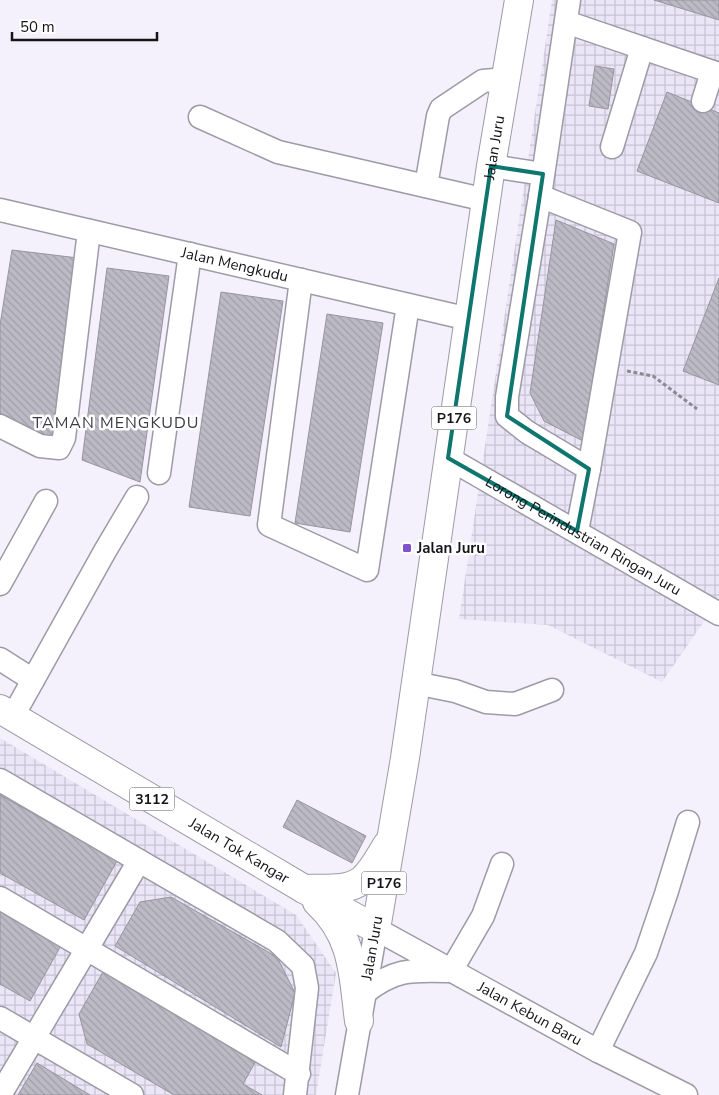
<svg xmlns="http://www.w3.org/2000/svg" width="719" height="1095" viewBox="0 0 719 1095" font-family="'Nunito Sans',sans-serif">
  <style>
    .industrial { fill: url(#industrial-grid) }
    .building { fill: url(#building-back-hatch); stroke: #97949f }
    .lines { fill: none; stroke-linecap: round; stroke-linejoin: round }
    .minor-casing { stroke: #9d9ba5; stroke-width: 25 }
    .major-casing { stroke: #9d9ba5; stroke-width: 30 }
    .path { stroke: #8c8a92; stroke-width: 3; stroke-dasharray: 4 2.5; stroke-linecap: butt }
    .minor { stroke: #fff; stroke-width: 22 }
    .major { stroke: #fff; stroke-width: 28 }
    .marked { fill: none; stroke: #0f766e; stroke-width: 4; stroke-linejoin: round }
    .poi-dot { fill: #8052cb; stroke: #fff; stroke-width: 2 }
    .labels { text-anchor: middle; stroke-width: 5; stroke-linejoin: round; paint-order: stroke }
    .shield { fill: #fff; stroke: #5b5a5d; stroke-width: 1 }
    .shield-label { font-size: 14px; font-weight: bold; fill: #151418 }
    .street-label { font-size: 15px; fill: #151418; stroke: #fff }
    .poi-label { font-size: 15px; font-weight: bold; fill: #151418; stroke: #fff; text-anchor: start }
    .neighbourhood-label { font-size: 16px; letter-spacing: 1px; fill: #3e3b44; stroke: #fff }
  </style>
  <defs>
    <pattern id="industrial-grid" width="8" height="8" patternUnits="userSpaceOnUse" patternTransform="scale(1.25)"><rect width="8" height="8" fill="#eae5f7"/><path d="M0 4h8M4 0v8" fill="none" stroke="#c8c4d3"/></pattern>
    <pattern id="building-back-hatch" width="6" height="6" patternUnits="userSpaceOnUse" patternTransform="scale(1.25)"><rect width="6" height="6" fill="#bcbac5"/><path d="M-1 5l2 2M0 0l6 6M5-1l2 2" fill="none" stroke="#a19fa8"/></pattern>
  </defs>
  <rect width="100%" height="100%" fill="#f4f1fd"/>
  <path class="industrial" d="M 552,0 L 719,0 L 719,625 L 705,620 L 662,682 L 548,625 L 459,619 Z
    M 0,738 L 296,915 L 336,973 L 316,1095 L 0,1095 Z"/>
  <path class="building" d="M 654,0 L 719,0 L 719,20 Z
    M 595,66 L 614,69 L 608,109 L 589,106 Z
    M 667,92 L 719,113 L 719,203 L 637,171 Z
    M 556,220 L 614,244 L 583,441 L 544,421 L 530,393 Z
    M 12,250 L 78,258 L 56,444 L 0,418 L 0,325 Z
    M 107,268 L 169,276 L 140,482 L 82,460 Z
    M 719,278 L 719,385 L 683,371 Z
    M 221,292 L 283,301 L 250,516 L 189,507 Z
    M 327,314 L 383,323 L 350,532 L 295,523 Z
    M 0,795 L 117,861 L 84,920 L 0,873 Z
    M 297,800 L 366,836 L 352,863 L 283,827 Z
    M 171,897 L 277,957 L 295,993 L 281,1047 L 115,946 L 140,902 Z
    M 0,907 L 63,942 L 30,1001 L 0,984 Z
    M 104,970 L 257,1059 L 243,1084 L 262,1095 L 174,1095 L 87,1044 L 79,1014 Z
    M 37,1063 L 90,1095 L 18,1095 Z"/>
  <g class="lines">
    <g class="minor-casing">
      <g id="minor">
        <path d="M 569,0 L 540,196 L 507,397 L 507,416 L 527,432 L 589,469 L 577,531"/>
        <path d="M 566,22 L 719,74"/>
        <path d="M 703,101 L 712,72"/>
        <path d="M 200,117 L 278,152 L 486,200"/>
        <path d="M 612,147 L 642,48"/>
        <path d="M 491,166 L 543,174"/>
        <path d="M 426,186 L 438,116 L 441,109 L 483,81 L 506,79"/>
        <path d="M 540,196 L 630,232 L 589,469"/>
        <path id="s1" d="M 0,210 L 469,319"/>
        <path d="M 301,280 L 269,525 L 367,570 L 408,305"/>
        <path d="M 0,426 L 40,446 L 59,448 L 64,438 L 89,231"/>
        <path id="s2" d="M 448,458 L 719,614"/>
        <path d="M 159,473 L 190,254"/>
        <path d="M 0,584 L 46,501"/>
        <path d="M 0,659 L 33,680"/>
        <path d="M 415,683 L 455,691 L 486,702 L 515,704 L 552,690"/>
        <path d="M 13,716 L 105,551 L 137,497"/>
        <path d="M 0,780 L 277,941 L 303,966 L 307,988 L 295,1095"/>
        <path d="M 0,898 L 299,1074"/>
        <path d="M 451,971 L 483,916 L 502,864"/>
        <path d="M 364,993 C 395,969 410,970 448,971"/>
        <path d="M 0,1018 L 132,1095"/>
        <path d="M 598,1051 L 646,953 L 666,894 L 688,822"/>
        <path d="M 0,1095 L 139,861"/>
        <path id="s3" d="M 347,1095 L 376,929 L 598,1051 L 686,1095"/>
      </g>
    </g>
    <g class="major-casing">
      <g id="major">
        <path id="s4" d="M 0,709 L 304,889 L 376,929 L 405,758 L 491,166 L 519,0"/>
        <path d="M 304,889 C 321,888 348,892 362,880 C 373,871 380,856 387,845"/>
        <path d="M 317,902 C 354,936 353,974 359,1021"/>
      </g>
    </g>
    <path class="path" d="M 627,371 L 653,376 L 697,409"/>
    <use href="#minor" class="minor"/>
    <use href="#major" class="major"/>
  </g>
  <path class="marked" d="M 491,166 L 543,174 L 507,416 L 589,469 L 577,531 L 448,458 Z"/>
  <rect class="poi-dot" x="402" y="543" width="10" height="10" rx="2.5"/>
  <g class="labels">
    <g class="shield">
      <rect x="431.5" y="406.5" width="45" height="23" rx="4"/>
      <rect x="129.5" y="787.5" width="45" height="23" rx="4"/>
      <rect x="361.5" y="871.5" width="45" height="23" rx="4"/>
    </g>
    <g class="shield-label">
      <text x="454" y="423">P176</text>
      <text x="152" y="804">3112</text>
      <text x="384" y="888">P176</text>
    </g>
    <g class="street-label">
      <text dy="5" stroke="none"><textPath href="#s4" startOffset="1226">Jalan Juru</textPath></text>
      <text dy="5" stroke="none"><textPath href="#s1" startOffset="241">Jalan Mengkudu</textPath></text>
      <text dy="5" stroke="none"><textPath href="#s2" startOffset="156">Lorong Perindustrian Ringan Juru</textPath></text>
      <text dy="5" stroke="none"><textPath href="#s4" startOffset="278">Jalan Tok Kangar</textPath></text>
      <text transform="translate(372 948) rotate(-80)" y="5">Jalan Juru</text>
      <text dy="5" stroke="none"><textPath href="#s3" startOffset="344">Jalan Kebun Baru</textPath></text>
    </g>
    <g class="poi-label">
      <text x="417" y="553">Jalan Juru</text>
    </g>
    <g class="neighbourhood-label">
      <text x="116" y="428">TAMAN MENGKUDU</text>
    </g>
  </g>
  <path d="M12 32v8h145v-8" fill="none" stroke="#151418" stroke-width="2.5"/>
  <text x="20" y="32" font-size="15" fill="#151418" stroke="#ffffff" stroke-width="4" paint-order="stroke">50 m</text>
</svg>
